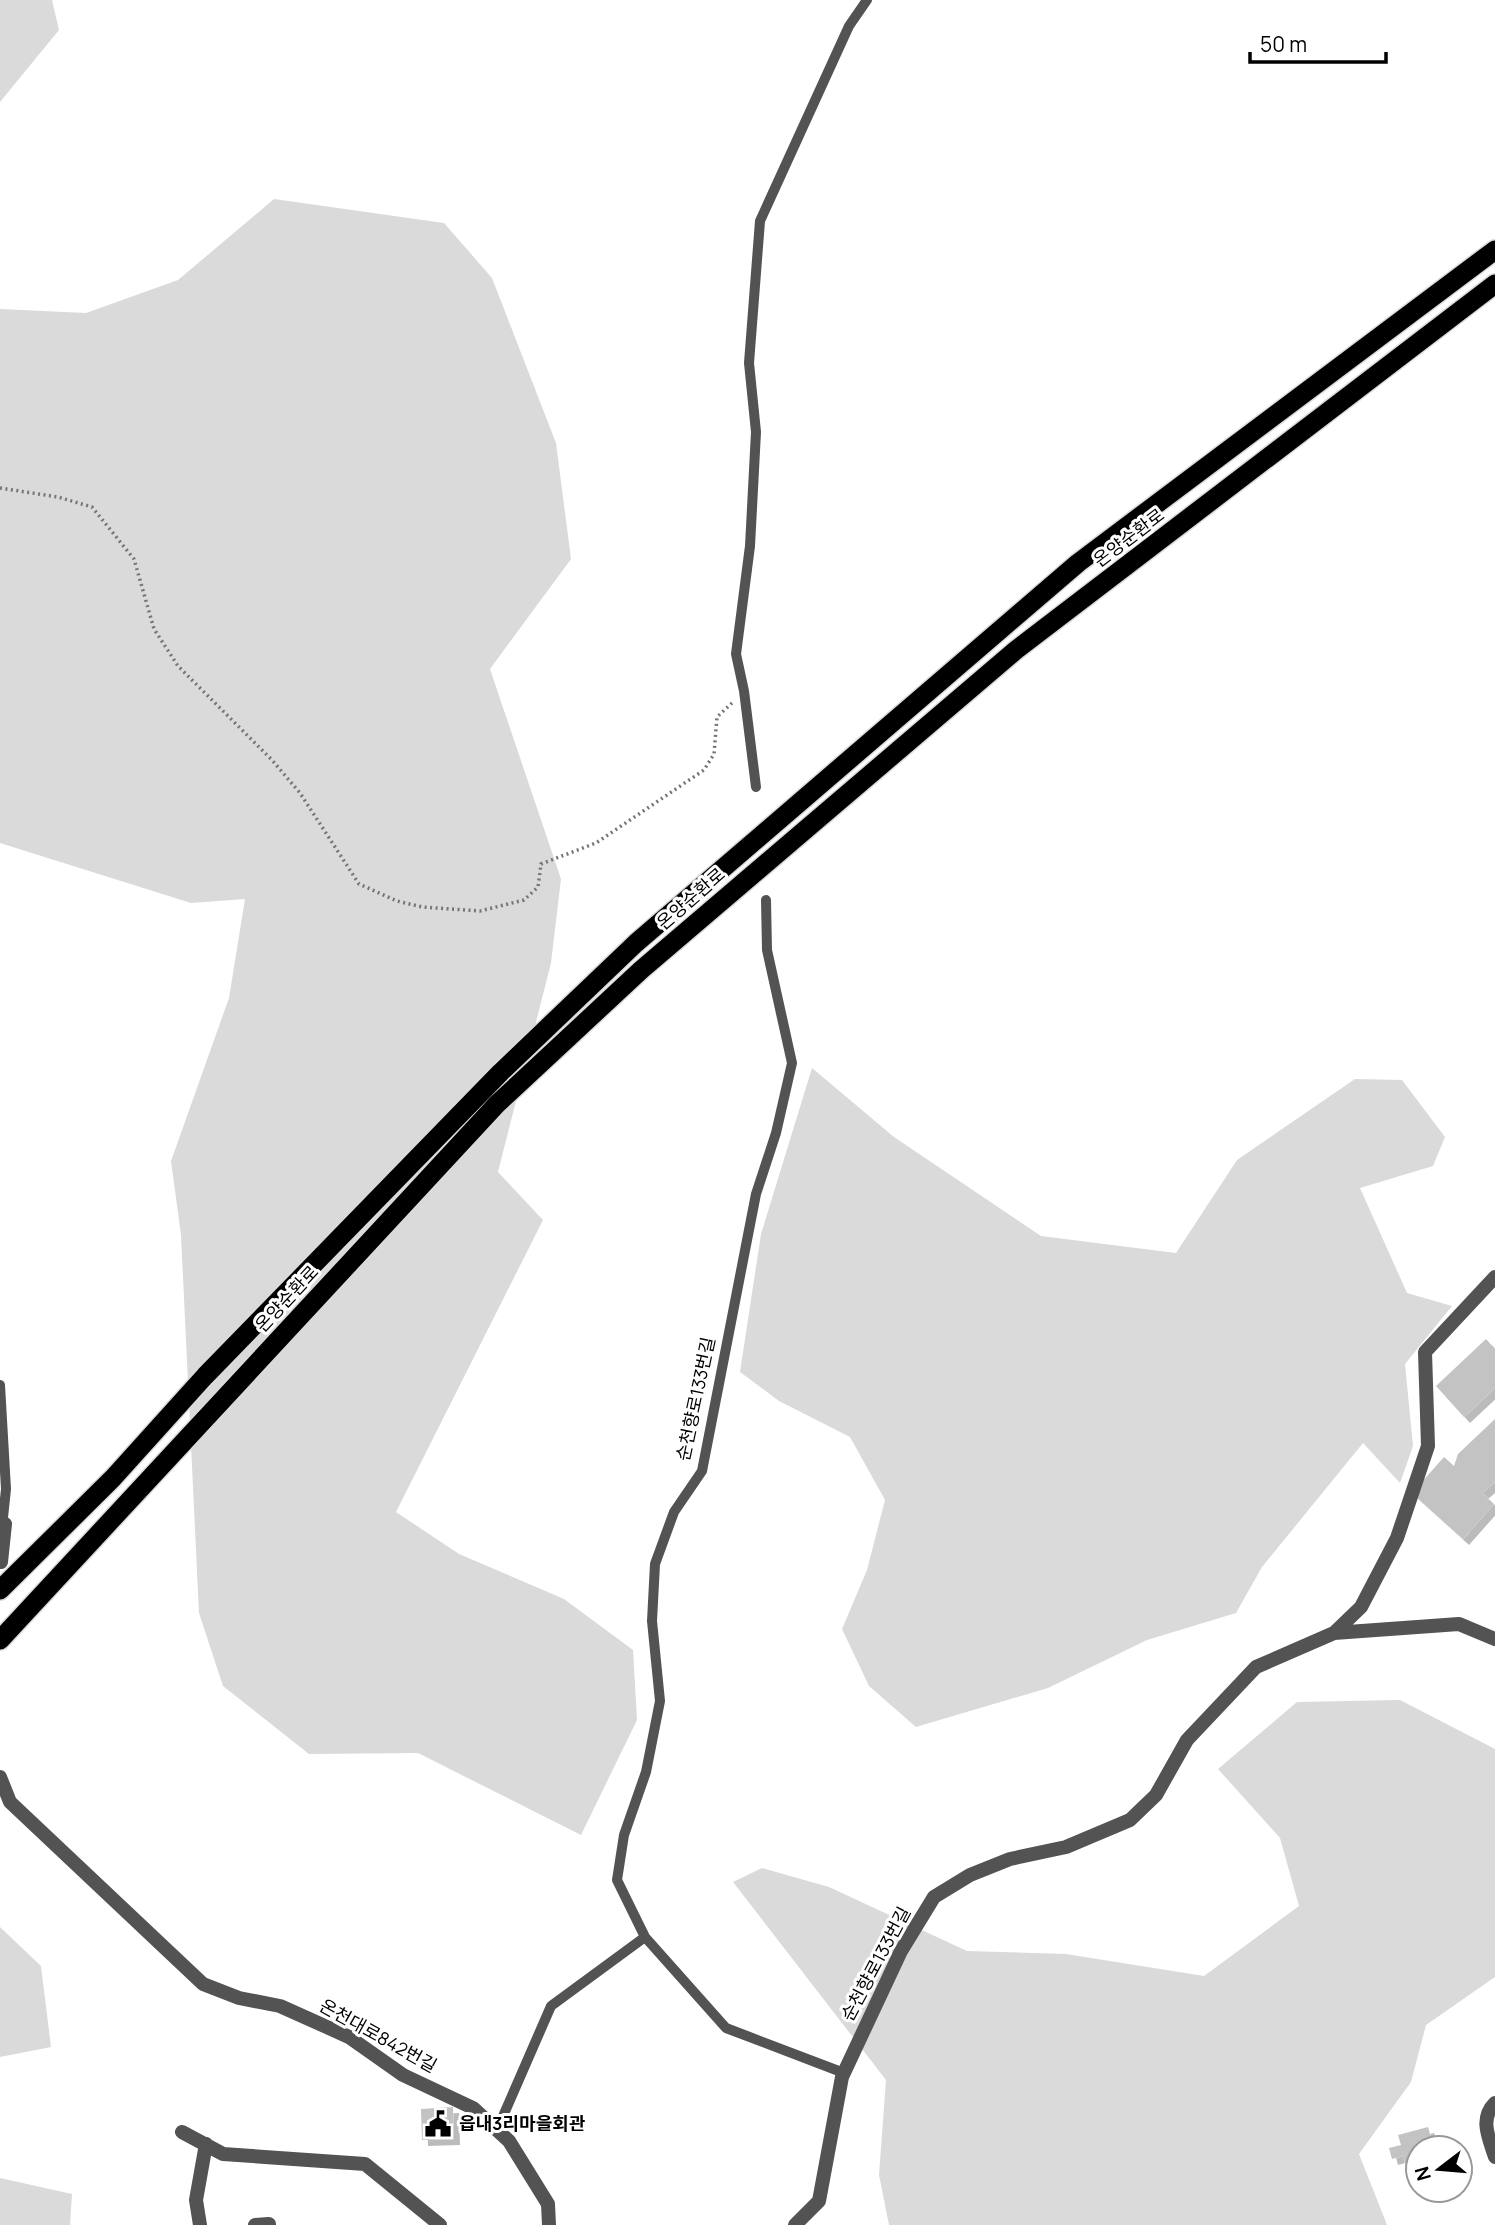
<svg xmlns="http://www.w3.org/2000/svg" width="1495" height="2225" viewBox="0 0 1495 2225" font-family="Manrope,'Noto Sans KR',sans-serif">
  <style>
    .green { fill: #dadada }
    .building { fill: #c3c3c3; filter: url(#shadow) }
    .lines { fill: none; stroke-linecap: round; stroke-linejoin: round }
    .trunk-casing { stroke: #dbdbdb; stroke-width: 22 }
    .path { stroke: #757575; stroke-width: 3.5; stroke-dasharray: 2 3.5; stroke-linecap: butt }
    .service { stroke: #535353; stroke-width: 10 }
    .pedestrian { stroke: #535353; stroke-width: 14 }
    .minor { stroke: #535353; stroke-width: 14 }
    .trunk { stroke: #000; stroke-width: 19 }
    .labels { text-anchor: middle; stroke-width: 6; stroke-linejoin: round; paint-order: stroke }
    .street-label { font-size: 18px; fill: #000; stroke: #fff }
    .poi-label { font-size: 18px; font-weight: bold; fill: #000; stroke: #fff; text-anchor: start }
  </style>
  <defs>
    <filter id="shadow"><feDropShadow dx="6" dy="6" stdDeviation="0" flood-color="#0004"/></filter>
  </defs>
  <rect width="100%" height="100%" fill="#fff"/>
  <path class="green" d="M 0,0 L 52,0 L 59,30 L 0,102 Z
    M 274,199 L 444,223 L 492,278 L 556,443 L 571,559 L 490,669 L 561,879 L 551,963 L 498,1172 L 543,1220 L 396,1512 L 459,1554 L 564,1599 L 633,1650 L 637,1720 L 581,1835 L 418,1753 L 309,1754 L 223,1686 L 199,1613 L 181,1235 L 171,1161 L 229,998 L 245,899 L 191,903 L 0,843 L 0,309 L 86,313 L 178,280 Z
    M 812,1068 L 894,1137 L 1041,1236 L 1176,1253 L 1237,1160 L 1355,1079 L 1402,1080 L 1445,1137 L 1433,1166 L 1360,1188 L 1407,1293 L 1452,1306 L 1405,1364 L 1413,1446 L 1400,1483 L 1363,1443 L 1262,1567 L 1236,1613 L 1147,1640 L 1048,1688 L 916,1727 L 869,1686 L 842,1629 L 867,1570 L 885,1500 L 850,1437 L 779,1401 L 740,1372 L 761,1234 Z
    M 1400,1700 L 1495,1749 L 1495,1977 L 1426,2025 L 1411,2082 L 1359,2154 L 1387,2225 L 889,2225 L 879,2175 L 886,2080 L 733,1882 L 762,1868 L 829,1887 L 967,1951 L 1066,1954 L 1204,1976 L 1299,1906 L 1280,1838 L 1218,1769 L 1297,1702 Z
    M 0,1927 L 41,1966 L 51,2047 L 0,2057 Z
    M 0,2178 L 72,2194 L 70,2225 L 0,2225 Z"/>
  <path class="building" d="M 1486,1339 L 1495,1349 L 1495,1388 L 1464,1417 L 1436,1386 Z
    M 1495,1419 L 1495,1482 L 1482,1493 L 1494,1504 L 1463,1539 L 1412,1493 L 1444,1457 L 1454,1466 L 1458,1454 Z
    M 453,2107 L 454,2139 L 422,2140 L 421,2109 Z
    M 1428,2127 L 1434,2148 L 1418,2148 L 1418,2177 L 1410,2179 L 1403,2156 L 1392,2159 L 1389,2148 L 1401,2145 L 1398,2135 Z"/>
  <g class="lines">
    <g class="trunk-casing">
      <path id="trunk" d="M 0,1590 L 113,1478 L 205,1376 L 501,1072 L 636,943 L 1078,563 L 1495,250
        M 0,1640 L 497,1104 L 641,970 L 1016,650 L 1495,284"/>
    </g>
    <path class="path" d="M 0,488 L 58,497 L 92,507 L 134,559 L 154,629 L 178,666 L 272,760 L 300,793 L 359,884 L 397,901 L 422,907 L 480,911 L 524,900 L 538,887 L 541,864 L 596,843 L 704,770 L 714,754 L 717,717 L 733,702"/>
    <path class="service" d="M 756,787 L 744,691 L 736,654 L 750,546 L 756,432 L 749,363 L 760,221 L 849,26 L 867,0
      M 766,900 L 767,950 L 792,1063 L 776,1133 L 756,1194 L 702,1471 L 674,1512 L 655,1564 L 652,1621 L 660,1701 L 646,1772 L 624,1835 L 617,1880 L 645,1937 L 726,2028 L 844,2073
      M 0,1385 L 6,1489 L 2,1527
      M 497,2130 L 551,2006 L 645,1937"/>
    <path class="pedestrian" d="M 200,2225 L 196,2200 L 206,2144
      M 255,2225 L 269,2224"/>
    <path class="minor" d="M 1,1562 L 5,1524
      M 1334,1633 L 1459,1624 L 1495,1639
      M 0,1777 L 10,1802 L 203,1984 L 239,1998 L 280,2006 L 349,2037 L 403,2075 L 473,2108 L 509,2141 L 548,2204 L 549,2225
      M 1495,2103 C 1479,2119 1489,2138 1495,2157
      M 182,2132 L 223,2154 L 365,2164 L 440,2225
      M 795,2225 L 819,2201 L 842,2077 L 901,1951 L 934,1897 L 970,1875 L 1010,1859 L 1066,1847 L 1130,1820 L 1156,1795 L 1187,1740 L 1256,1667 L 1334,1633 L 1361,1607 L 1397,1538 L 1428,1446 L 1425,1352 L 1495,1277"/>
    <use href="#trunk" class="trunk"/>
  </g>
  <defs>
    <g id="civic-bare" transform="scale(2.1)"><path d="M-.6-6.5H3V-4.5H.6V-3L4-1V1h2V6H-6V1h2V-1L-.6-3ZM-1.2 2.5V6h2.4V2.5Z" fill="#000" stroke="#fff" stroke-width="2.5" paint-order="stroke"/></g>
  </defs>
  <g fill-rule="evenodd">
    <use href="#civic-bare" x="438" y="2124"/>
  </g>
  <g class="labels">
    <g class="street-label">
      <text transform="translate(1129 538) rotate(-37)" y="6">온양순환로</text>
      <text transform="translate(691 899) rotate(-41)" y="6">온양순환로</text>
      <text transform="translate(287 1299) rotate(-47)" y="6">온양순환로</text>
      <text transform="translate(696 1399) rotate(-78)" y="6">순천향로133번길</text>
      <text transform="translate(876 1964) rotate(-62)" y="6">순천향로133번길</text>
      <text transform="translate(378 2036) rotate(29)" y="6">온천대로842번길</text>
    </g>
    <g class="poi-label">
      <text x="459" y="2130">읍내3리마을회관</text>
    </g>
  </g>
  <g transform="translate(1439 2169) rotate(254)"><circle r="33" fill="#ffffff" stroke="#999999" stroke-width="2"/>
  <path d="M0-5L12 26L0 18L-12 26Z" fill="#000000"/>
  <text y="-10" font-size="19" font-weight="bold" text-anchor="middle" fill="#000000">N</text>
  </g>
  <path d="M1250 52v10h136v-10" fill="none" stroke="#000000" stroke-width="3.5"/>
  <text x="1260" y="52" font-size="21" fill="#000000" stroke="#ffffff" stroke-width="5" paint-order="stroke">50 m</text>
</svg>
